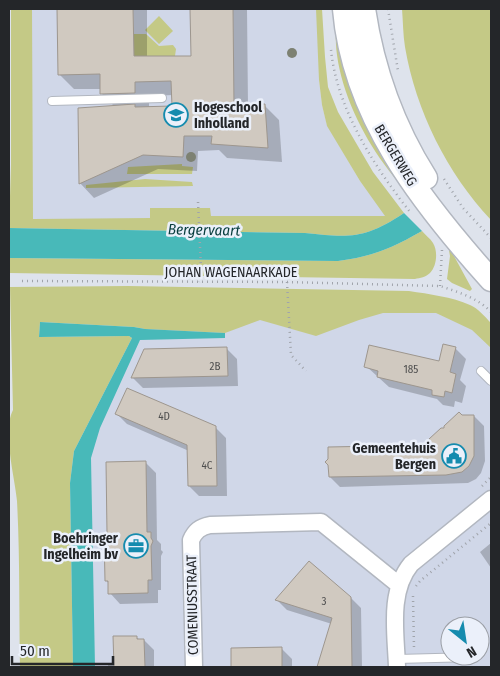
<svg xmlns="http://www.w3.org/2000/svg" width="500" height="676" viewBox="0 0 500 676" font-family="'Fira Sans Condensed',sans-serif">
  <style>
    .built { fill: #d0d7e8; fill-rule: evenodd }
    .green { fill: #c4c986 }
    .water { fill: #48b9b9 }
    .shadow { fill: #0003; fill-rule: evenodd }
    .building { fill: #d0c9c0; stroke: #9d968e }
    .lines { fill: none; stroke-linecap: round; stroke-linejoin: round }
    .service-casing { stroke: #b2b7c0; stroke-width: 10 }
    .minor-casing { stroke: #b2b7c0; stroke-width: 19 }
    .secondary-casing { stroke: #b2b7c0; stroke-width: 25 }
    .path { stroke: #a0a4ab; stroke-width: 2.5; stroke-dasharray: 1 4; stroke-linecap: butt }
    .service { stroke: #fff; stroke-width: 8 }
    .minor { stroke: #fff; stroke-width: 16 }
    .secondary { stroke: #fff; stroke-width: 22 }
    .tree { fill: #7d8172 }
    .labels { text-anchor: middle; stroke-width: 5; stroke-linejoin: round; paint-order: stroke }
    .number-label { font-size: 11px; fill: #4f4f4f }
    .poi-label { font-size: 14px; font-weight: bold; fill: #242629; stroke: #ebf0fa; text-anchor: end }
    .street-label { font-size: 14px; fill: #242629; stroke: #ebf0fa }
    .water-label { font-size: 15px; font-style: italic; fill: #063c3c; stroke: #ebf0fa }
  </style>
  <rect width="100%" height="100%" fill="#dee3ec"/>
  <path class="built" d="M 28,9 L 320,9 L 319,80 L 322,105 L 327,125 L 360,181 L 386,216 L 30,222 Z
    M 426,302 L 491,339 L 491,667 L 83,667 L 86,449 L 147,314 ZM 450,626 L 480,626 L 480,656 L 450,656 Z"/>
  <path class="green" d="M 11,9 L 32,9 L 33,219 L 150,218 L 150,208 L 210,208 L 211,216 L 385,216 L 360,181 L 327,126 L 322,105 L 319,80 L 316,9 L 322,9 L 325,57 L 328,87 L 338,112 L 373,172 L 404,213 C 365,239 350,238 305,233 L 9,228 L 11,165 Z
    M 335,9 L 427,214 C 413,198 397,182 384,164 C 362,134 342,93 337,55 C 335,40 336,24 335,9 Z
    M 402,9 L 491,9 L 491,220 C 447,173 416,111 405,47 C 403,35 403,21 402,9 Z
    M 159,16 L 173,31 L 159,44 L 145,30 Z
    M 133,34 L 146,34 L 159,46 L 173,45 L 176,49 L 175,56 L 134,57 Z
    M 182,164 L 182,166 L 193,167 L 192,174 L 127,174 L 128,167 Z
    M 145,179 L 192,182 L 193,186 L 86,188 L 86,185 Z
    M 422,231 C 425,235 430,238 433,243 C 438,251 437,266 430,273 C 426,277 420,278 415,279 L 9,273 L 9,258 L 338,261 C 374,256 390,249 422,231 Z
    M 448,245 L 472,289 L 470,291 L 452,283 L 447,279 L 450,256 Z
    M 128,286 L 409,291 C 429,294 452,297 470,305 C 478,308 485,317 491,323 L 491,348 L 472,330 L 436,313 L 383,313 L 359,320 L 316,336 L 260,320 L 225,333 L 145,329 L 134,327 L 40,322 L 39,337 L 129,336 L 132,338 L 74,451 L 70,483 L 73,667 L 20,667 C 19,612 20,557 17,501 C 15,478 2,431 13,410 L 10,287 Z"/>
  <path class="water" d="M 404,213 L 422,231 C 390,249 374,256 338,261 L 9,258 L 9,228 L 305,233 C 350,238 365,239 404,213 Z
    M 40,322 L 134,327 L 145,329 L 225,333 L 225,338 L 140,340 L 100,428 L 91,458 L 95,667 L 73,667 L 70,483 L 74,451 L 132,338 L 129,336 L 39,337 Z"/>
  <path class="shadow" d="M 59,9 L 147,9 L 147,58 L 192,57 L 192,9 L 247,9 L 248,106 L 265,106 L 279,120 L 282,162 L 227,158 L 219,150 L 198,151 L 197,171 L 158,169 L 94,198 L 80,183 L 115,107 L 102,94 L 102,89 L 74,89 L 60,75 ZM 173,95 L 173,107 L 149,108 L 149,96 Z
    M 444,346 L 456,349 L 466,359 L 460,380 L 466,386 L 462,403 L 455,401 L 454,407 L 443,405 L 437,399 L 389,387 L 366,366 L 440,363 Z
    M 227,349 L 237,359 L 238,386 L 143,388 L 133,378 Z
    M 117,414 L 215,427 L 226,438 L 227,496 L 199,496 L 189,486 L 189,451 L 127,424 Z
    M 462,416 L 474,416 L 484,426 L 485,461 L 481,473 L 476,479 L 468,483 L 340,487 L 330,477 L 430,446 L 445,429 Z
    M 145,462 L 156,473 L 157,540 L 161,544 L 161,550 L 163,552 L 161,556 L 161,590 L 158,590 L 158,603 L 120,604 L 110,593 L 109,584 L 106,580 L 108,534 Z
    M 491,543 L 491,568 L 480,552 Z
    M 350,597 L 361,608 L 362,667 L 318,667 L 332,624 L 287,610 L 277,600 Z
    M 136,637 L 140,640 L 144,640 L 154,650 L 154,667 L 108,667 L 108,665 L 115,665 Z
    M 281,648 L 292,659 L 292,667 L 232,667 L 232,649 Z"/>
  <path class="building" d="M 57,9 L 133,9 L 134,56 L 191,56 L 190,9 L 233,9 L 234,105 L 265,104 L 268,148 L 211,144 L 212,136 L 184,136 L 183,157 L 143,155 L 79,184 L 78,108 L 135,104 L 135,107 L 172,106 L 171,81 L 135,82 L 135,93 L 100,94 L 100,74 L 58,75 Z
    M 443,344 L 456,347 L 450,372 L 456,374 L 452,393 L 445,391 L 444,397 L 432,395 L 432,390 L 377,377 L 378,371 L 364,367 L 369,345 L 439,361 Z
    M 227,347 L 228,376 L 131,378 L 144,349 Z
    M 127,388 L 216,426 L 217,486 L 188,486 L 187,445 L 115,414 Z
    M 459,412 L 462,415 L 474,415 L 474,456 L 469,466 L 462,472 L 446,475 L 329,477 L 328,465 L 325,462 L 328,459 L 328,447 L 429,445 L 429,439 L 441,428 L 444,428 L 444,426 Z
    M 146,461 L 147,532 L 151,532 L 151,538 L 153,541 L 151,546 L 152,580 L 148,580 L 148,593 L 108,594 L 108,581 L 105,581 L 104,533 L 107,533 L 106,462 Z
    M 309,561 L 351,597 L 352,667 L 317,667 L 332,618 L 275,600 Z
    M 113,636 L 137,636 L 137,639 L 144,639 L 145,667 L 114,667 Z
    M 282,647 L 282,667 L 231,667 L 231,648 Z"/>
  <g class="lines">
    <g class="service-casing">
      <path id="service" d="M 52,101 L 162,98
        M 481,371 L 491,381
        M 397,659 L 474,657"/>
    </g>
    <g class="minor-casing">
      <path id="minor" d="M 194,667 L 191,540 C 195,531 200,527 210,525 L 321,522 L 399,585
        M 397,667 C 396,634 388,592 411,564 L 491,499"/>
    </g>
    <g class="secondary-casing">
      <path id="secondary" d="M 344,9 C 353,116 422,203 491,280
        M 364,9 C 373,69 393,126 426,178"/>
    </g>
    <path class="path" d="M 388,9 L 398,71
      M 331,50 C 337,109 374,166 410,212
      M 444,179 L 463,208 L 491,238
      M 198,202 L 201,268 L 199,282
      M 22,281 L 287,282 L 440,286 C 458,292 478,298 491,312
      M 287,282 L 291,355 L 306,371
      M 440,286 L 442,250
      M 482,486 L 491,477
      M 416,586 L 420,581 L 491,523
      M 413,596 L 414,648"/>
    <use href="#service" class="service"/>
    <use href="#minor" class="minor"/>
    <use href="#secondary" class="secondary"/>
  </g>
  <g class="tree">
    <circle cx="292" cy="53" r="5"/>
    <circle cx="191" cy="157" r="5"/>
  </g>
  <defs>
    <g id="university-ring" transform="scale(1.25)"><circle r="9.5" fill="#ebf0fa" stroke="#158bae" stroke-width="1.5"/><path d="M0-5L7-2L0 1L-7-2ZM-4 1L0 2.5L4 1V4Q0 6-4 4Z" fill="#158bae"/></g>
    <g id="civic-ring" transform="scale(1.25)"><circle r="9.5" fill="#ebf0fa" stroke="#158bae" stroke-width="1.5"/><path d="M-.6-6.5H3V-4.5H.6V-3L4-1V1h2V6H-6V1h2V-1L-.6-3ZM-1.2 2.5V6h2.4V2.5Z" fill="#158bae"/></g>
    <g id="office-ring" transform="scale(1.25)"><circle r="9.5" fill="#ebf0fa" stroke="#158bae" stroke-width="1.5"/><path d="M-6-3h4V-5.5h4V-3h4V5H-6ZM-1-4.5V-3h2v-1.5ZM-6 0V1H6V0Z" fill="#158bae"/></g>
  </defs>
  <g fill-rule="evenodd">
    <use href="#university-ring" x="176" y="115"/>
    <use href="#civic-ring" x="454" y="456"/>
    <use href="#office-ring" x="136" y="546"/>
  </g>
  <g class="labels">
    <g class="number-label">
      <text x="215" y="370">2B</text>
      <text x="411" y="373">185</text>
      <text x="164" y="420">4D</text>
      <text x="207" y="469">4C</text>
      <text x="324" y="605">3</text>
    </g>
    <g class="poi-label">
      <text x="194" y="112" text-anchor="start">Hogeschool<tspan x="194" dy="16">Inholland</tspan></text>
      <text x="436" y="453">Gemeentehuis<tspan x="436" dy="16">Bergen</tspan></text>
      <text x="118" y="543">Boehringer<tspan x="118" dy="16">Ingelheim bv</tspan></text>
    </g>
    <g class="street-label">
      <text transform="translate(396 155) rotate(59)" y="5">BERGERWEG</text>
      <text x="231" y="277">JOHAN WAGENAARKADE</text>
      <text transform="translate(192 605) rotate(-91)" y="5">COMENIUSSTRAAT</text>
    </g>
    <g class="water-label">
      <text transform="translate(204 230) rotate(1)" y="5">Bergervaart</text>
    </g>
  </g>
  <rect width="500" height="676" fill="none" stroke="#242629" stroke-width="20"/>
  <g transform="translate(465 641) rotate(150)"><circle r="24" fill="#ebf0fa" stroke="#9b9fa6"/>
  <path d="M0-4L9 19L0 12L-9 19Z" fill="#158bae"/>
  <text y="-8" font-size="14" font-weight="bold" text-anchor="middle" fill="#242629">N</text>
  </g>
  <path d="M12 656v8h101v-8" fill="none" stroke="#242629" stroke-width="2.5"/>
  <text x="20" y="656" font-size="15" fill="#242629" stroke="#ebf0fa" stroke-width="4" paint-order="stroke">50 m</text>
</svg>
